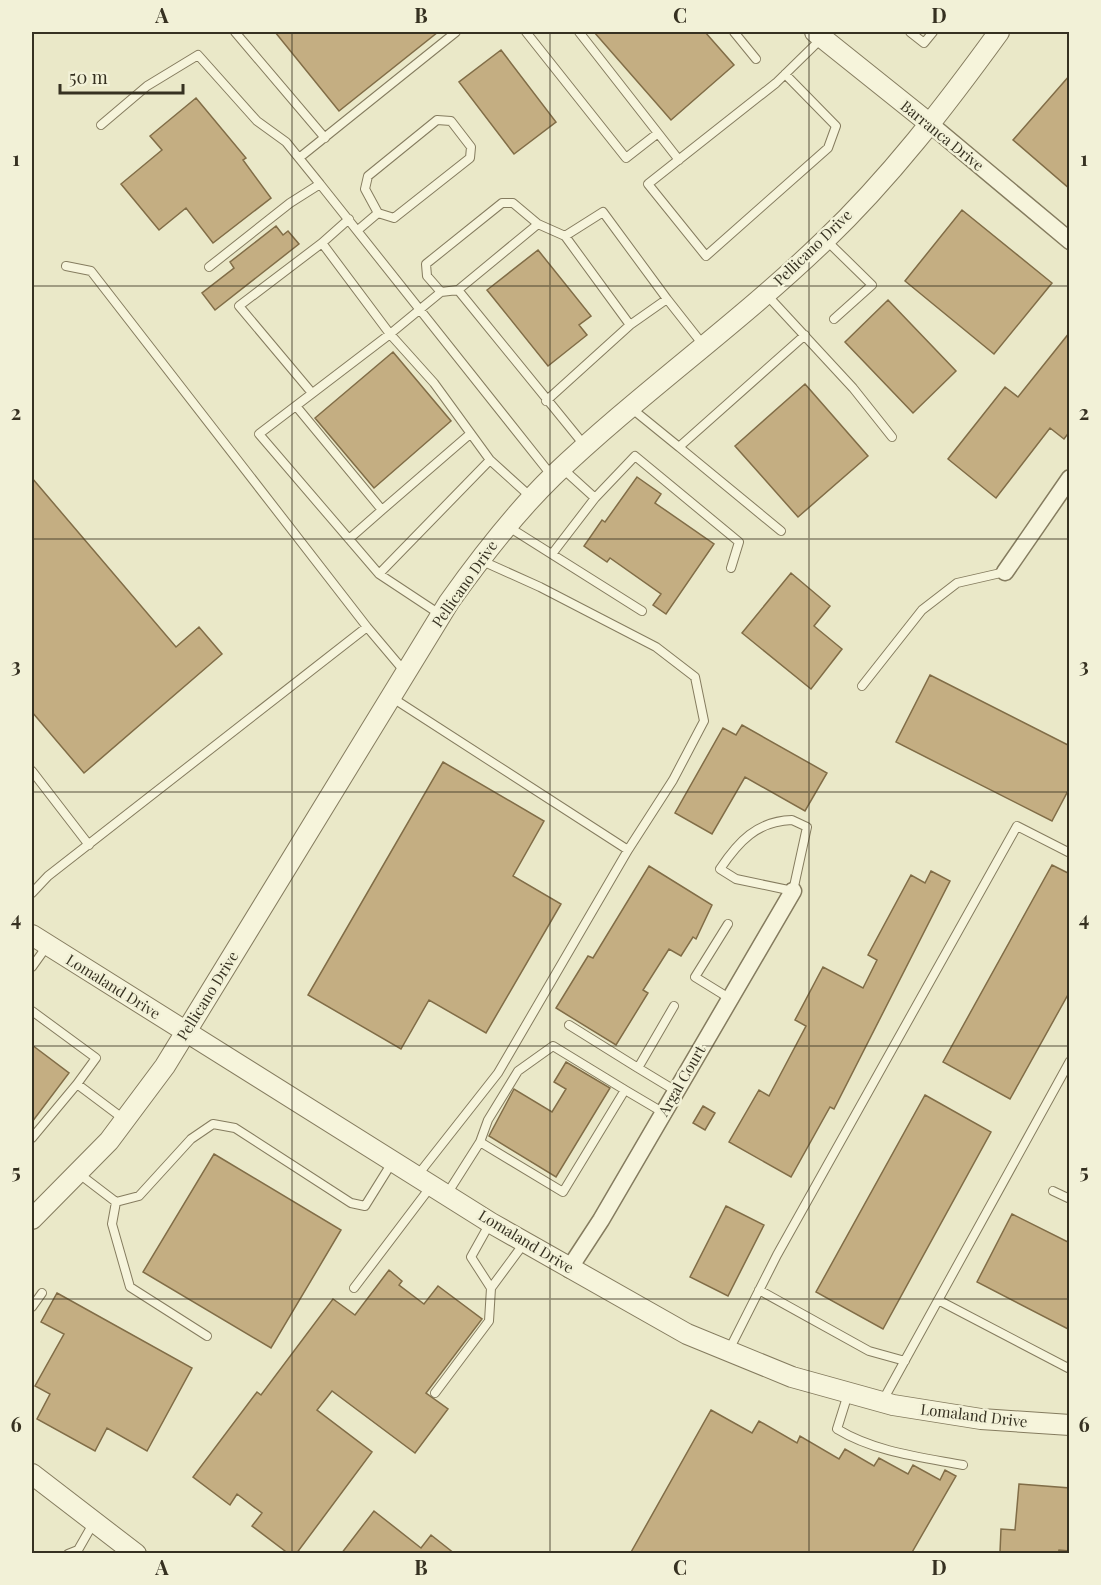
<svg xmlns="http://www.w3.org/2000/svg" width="1101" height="1585" viewBox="0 0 1101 1585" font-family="'Playfair Display',serif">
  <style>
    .building { fill: #c4ae82; stroke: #816d47; stroke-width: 1.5 }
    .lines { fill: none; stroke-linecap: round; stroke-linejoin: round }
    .service-casing { stroke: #857c5f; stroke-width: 10 }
    .minor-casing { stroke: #857c5f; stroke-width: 19 }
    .tertiary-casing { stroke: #857c5f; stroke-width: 22 }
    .service { stroke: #f6f4db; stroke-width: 8 }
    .minor { stroke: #f6f4db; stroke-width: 16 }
    .tertiary { stroke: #f6f4db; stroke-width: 20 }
    .grid { fill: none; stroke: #363121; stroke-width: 1.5; stroke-opacity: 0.55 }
    .labels { text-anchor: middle; stroke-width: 5; stroke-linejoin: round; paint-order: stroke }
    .street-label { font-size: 15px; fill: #363121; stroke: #f2f1d7 }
    .neatline { fill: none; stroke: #363121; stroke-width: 2 }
    .grid-label { font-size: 20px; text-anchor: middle; font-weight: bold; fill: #363121 }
  </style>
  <rect width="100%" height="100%" fill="#eae8c8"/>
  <path class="building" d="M 275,32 L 438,32 L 339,111 Z
    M 594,32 L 705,32 L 734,65 L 671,120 Z
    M 501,50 L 556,122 L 514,154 L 459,82 Z
    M 1070,75 L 1070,189 L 1013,140 Z
    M 196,98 L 246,158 L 243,160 L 271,198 L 213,243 L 186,208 L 159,230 L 121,184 L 162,150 L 150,136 Z
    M 962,210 L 1052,283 L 994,354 L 905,281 Z
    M 276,226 L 283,235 L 288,231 L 299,244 L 215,310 L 202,293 L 234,268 L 230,262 Z
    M 538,250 L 591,316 L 579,325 L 587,335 L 548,366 L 487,290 Z
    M 888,300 L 956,371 L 913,413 L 845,342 Z
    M 1070,332 L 1070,431 L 1064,439 L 1050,428 L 996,498 L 948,459 L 1005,387 L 1018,397 Z
    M 393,352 L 451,421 L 374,488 L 315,418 Z
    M 805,384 L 868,456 L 798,517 L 735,446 Z
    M 637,477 L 661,494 L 655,503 L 714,544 L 666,614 L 653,605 L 661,594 L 610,558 L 607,562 L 584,546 L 602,520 L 605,522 Z
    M 32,478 L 176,647 L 199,627 L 222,654 L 84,773 L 32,712 Z
    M 791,573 L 830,606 L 814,626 L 842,649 L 811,689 L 742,633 Z
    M 930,675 L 1070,746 L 1070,787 L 1052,821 L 896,742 Z
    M 742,725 L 827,773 L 805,811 L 745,777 L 712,834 L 675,813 L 723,728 L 736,735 Z
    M 443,762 L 544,821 L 513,876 L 561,904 L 486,1033 L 429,1000 L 401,1049 L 308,995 Z
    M 1052,865 L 1070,874 L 1070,991 L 1010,1099 L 943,1062 Z
    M 649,866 L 712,905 L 696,939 L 693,937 L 681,956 L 669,949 L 643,990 L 648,993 L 616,1045 L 556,1008 L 588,956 L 593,958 Z
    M 931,871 L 950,881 L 834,1109 L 830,1107 L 791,1177 L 729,1142 L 759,1090 L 769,1096 L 806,1026 L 795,1020 L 823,967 L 863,988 L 877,960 L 868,955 L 911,875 L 925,883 Z
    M 32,1045 L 69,1073 L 32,1122 Z
    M 566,1062 L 610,1088 L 556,1177 L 489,1136 L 514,1089 L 552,1112 L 566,1089 L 554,1082 Z
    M 925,1095 L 991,1132 L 883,1329 L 816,1292 Z
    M 703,1106 L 715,1113 L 705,1130 L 693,1123 Z
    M 214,1154 L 341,1230 L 271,1348 L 143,1272 Z
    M 726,1206 L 764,1225 L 728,1296 L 690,1277 Z
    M 1012,1214 L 1070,1243 L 1070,1330 L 977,1282 Z
    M 389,1270 L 402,1281 L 399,1285 L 424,1304 L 438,1286 L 482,1319 L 426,1393 L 448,1409 L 415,1453 L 332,1391 L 317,1410 L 372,1452 L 296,1554 L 289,1554 L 252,1526 L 262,1513 L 237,1494 L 230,1505 L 193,1477 L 257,1392 L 261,1395 L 333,1299 L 355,1315 Z
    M 57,1293 L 192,1368 L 147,1451 L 107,1428 L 95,1451 L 37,1419 L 50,1394 L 35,1386 L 64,1334 L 41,1322 Z
    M 711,1410 L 752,1433 L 759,1421 L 797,1443 L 800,1436 L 839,1459 L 845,1449 L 874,1466 L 879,1458 L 908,1474 L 913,1465 L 940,1480 L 945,1470 L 956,1476 L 911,1554 L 630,1554 Z
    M 1019,1484 L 1070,1488 L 1070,1551 L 1059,1550 L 1058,1554 L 1000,1552 L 1001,1529 L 1015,1530 Z
    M 374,1511 L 421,1548 L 431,1535 L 455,1554 L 341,1554 Z"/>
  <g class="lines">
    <g class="service-casing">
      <path id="service" d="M 235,32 L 325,138
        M 526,32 L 626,158 L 658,133
        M 579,32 L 679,160
        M 734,32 L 756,59
        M 910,32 L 924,43 L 933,32
        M 785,74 L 836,126 L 828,148 L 706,256 L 648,184 L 776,83 L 822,38
        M 101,125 L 147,86 L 198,55 L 257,121 L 286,142 L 320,184
        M 299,158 L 456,32
        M 358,230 L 378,213 L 394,218 L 470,158 L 471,147 L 451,121 L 437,120 L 368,176 L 365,189 L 378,213
        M 565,236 L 603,212 L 667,299
        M 826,240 L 872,285 L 834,319
        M 322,243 L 349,219
        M 66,266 L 91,271 L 367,627 L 405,672
        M 209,267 L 290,203 L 320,184 L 552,476
        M 441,292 L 427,276 L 426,264 L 502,203 L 513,203 L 538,224
        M 766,294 L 853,388 L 892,437
        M 630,325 L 667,299 L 704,346
        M 312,393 L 239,306 L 322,243 L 390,334 L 441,292 L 458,290
        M 546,401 L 630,325 L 565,236 L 538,224 L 458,290 L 585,446
        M 296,406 L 382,510 L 470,434
        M 631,408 L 679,447 L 805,335
        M 679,447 L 781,531
        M 562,468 L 595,498 L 635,456 L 739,542 L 731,568
        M 507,526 L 642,611
        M 349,539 L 382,510
        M 552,554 L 595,498
        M 480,560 L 540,587 L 656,647 L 695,677 L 704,721 L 673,780 L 628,850
        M 379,574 L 490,460
        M 441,615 L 379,574 L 259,434 L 390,334 L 434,383 L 490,460 L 532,498
        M 862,686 L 922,610 L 957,583 L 1005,572
        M 391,697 L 628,850 L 498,1073 L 417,1176
        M 32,771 L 89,845
        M 792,820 L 807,827 L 793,891 L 736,879 L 720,869 C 738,842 757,821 792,820 Z
        M 32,893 L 48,876 L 367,627
        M 728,924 L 695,977 L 729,998
        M 32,967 L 47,946
        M 32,1011 L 96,1058 L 77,1084
        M 569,1025 L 638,1068 L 674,1006
        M 638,1068 L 676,1091
        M 32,1138 L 77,1084 L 125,1120
        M 480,1142 L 488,1120 L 518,1071 L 553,1046 L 625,1090
        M 78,1173 L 116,1202 L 139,1196 L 191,1139 L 213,1124 L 235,1128 L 351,1203 L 365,1206 L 393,1161
        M 1053,1191 L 1070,1199
        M 447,1194 L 480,1142 L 563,1192 L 625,1090 L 664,1113
        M 116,1202 L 112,1224 L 130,1287 L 207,1336
        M 490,1223 L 471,1257 L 491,1288
        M 354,1288 L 432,1185
        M 759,1290 L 869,1351 L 905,1361
        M 938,1300 L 1070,1369
        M 32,1307 L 42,1293
        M 728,1352 L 777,1255 L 1017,826 L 1070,853
        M 435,1393 L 489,1321 L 491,1288 L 525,1242
        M 848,1394 L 837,1429 C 875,1452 920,1457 963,1465
        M 882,1402 L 1070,1061
        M 78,1550 L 94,1522
        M 68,1554 L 78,1550"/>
    </g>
    <g class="minor-casing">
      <path id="minor" d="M 930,124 L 1070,241
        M 1005,572 L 1070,478
        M 569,1269 L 601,1220 L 793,891"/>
    </g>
    <g class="tertiary-casing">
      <path id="tertiary" d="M 815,32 L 930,124
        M 32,935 L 491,1223 L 687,1334 L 792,1377 L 893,1405 L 981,1419 L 1070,1425
        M 32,1219 L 109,1141 L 165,1066 L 449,602 C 481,557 514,514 553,476 C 640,393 738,324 824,241 C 890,178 946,105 999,32
        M 32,1474 L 136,1554"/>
    </g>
    <use href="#service" class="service"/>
    <use href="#minor" class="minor"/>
    <use href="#tertiary" class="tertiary"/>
  </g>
  <path class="grid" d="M 292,32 L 292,1554M 550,32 L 550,1554M 809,32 L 809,1554M 32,286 L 1070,286M 32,539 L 1070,539M 32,792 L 1070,792M 32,1046 L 1070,1046M 32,1299 L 1070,1299"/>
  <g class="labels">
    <g class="street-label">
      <text transform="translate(942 136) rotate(39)" y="5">Barranca Drive</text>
      <text transform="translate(813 248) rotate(-44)" y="5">Pellicano Drive</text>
      <text transform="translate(465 584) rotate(-55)" y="5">Pellicano Drive</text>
      <text transform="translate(113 987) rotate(32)" y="5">Lomaland Drive</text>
      <text transform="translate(208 996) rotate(-58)" y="5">Pellicano Drive</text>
      <text transform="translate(682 1081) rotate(-60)" y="5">Argal Court</text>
      <text transform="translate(526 1242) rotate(31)" y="5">Lomaland Drive</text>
      <text transform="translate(974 1416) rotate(7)" y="5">Lomaland Drive</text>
    </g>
  </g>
  <rect width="1101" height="1585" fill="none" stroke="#f2f1d7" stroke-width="66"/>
  <path d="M60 84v9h123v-9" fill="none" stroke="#363121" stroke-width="3"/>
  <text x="69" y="84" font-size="18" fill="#363121" stroke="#f2f1d7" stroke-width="4.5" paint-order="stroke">50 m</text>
  <rect x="33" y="33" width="1035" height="1519" class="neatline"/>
  <g class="grid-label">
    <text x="162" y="23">A</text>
    <text x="421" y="23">B</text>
    <text x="680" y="23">C</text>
    <text x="939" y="23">D</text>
    <text x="16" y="166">1</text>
    <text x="1084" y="166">1</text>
    <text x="16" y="420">2</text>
    <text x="1084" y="420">2</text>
    <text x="16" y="673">3</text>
    <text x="1084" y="673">3</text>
    <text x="16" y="926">4</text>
    <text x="1084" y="926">4</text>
    <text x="16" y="1179">5</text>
    <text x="1084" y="1179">5</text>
    <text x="16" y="1432">6</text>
    <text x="1084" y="1432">6</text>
    <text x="162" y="1575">A</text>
    <text x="421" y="1575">B</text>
    <text x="680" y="1575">C</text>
    <text x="939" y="1575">D</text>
  </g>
</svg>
